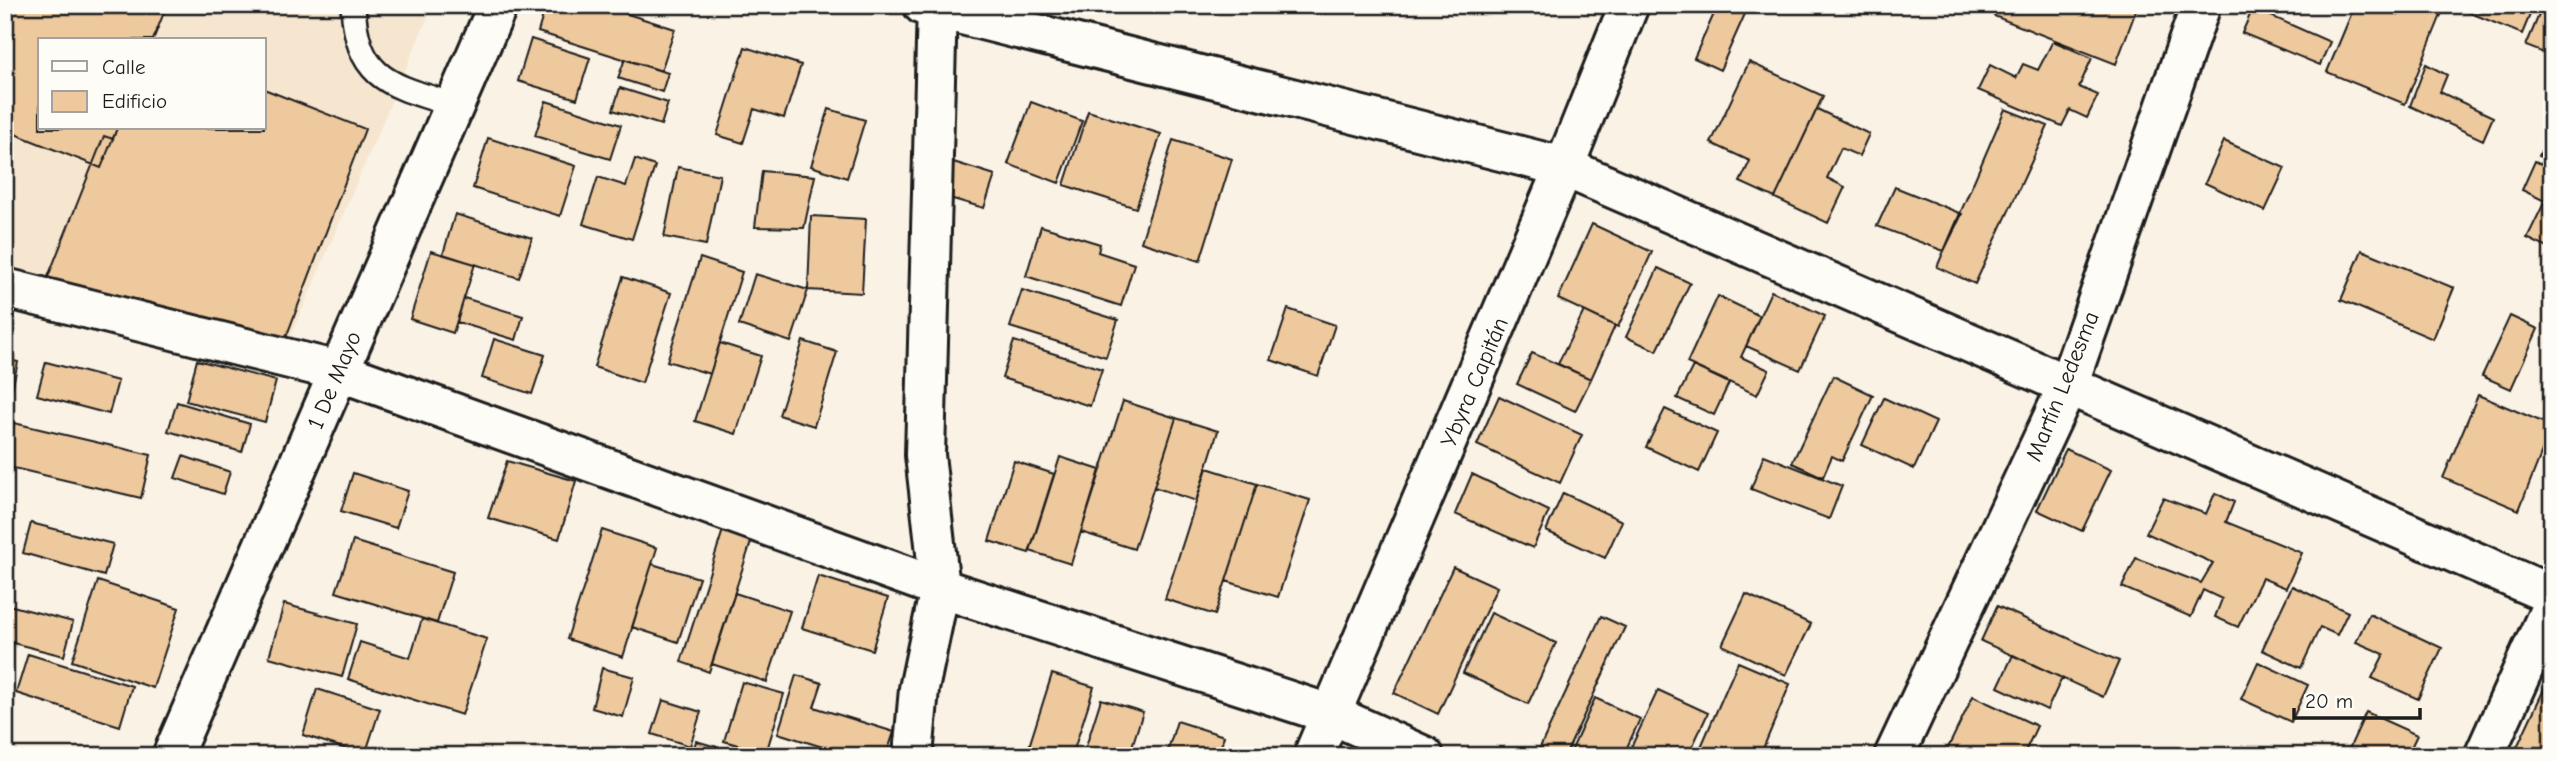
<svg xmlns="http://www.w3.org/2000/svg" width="2557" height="761" viewBox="0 0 2557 761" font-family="'Comic Neue',sans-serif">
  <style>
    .built { fill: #f6e6d0; fill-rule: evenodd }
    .building { fill: #eec99e; stroke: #1c1c1c; stroke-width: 2 }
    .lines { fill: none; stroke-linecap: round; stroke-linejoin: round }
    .lane-casing { stroke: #1c1c1c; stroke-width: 28 }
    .street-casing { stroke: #1c1c1c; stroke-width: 44 }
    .secondary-casing { stroke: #1c1c1c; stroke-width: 44 }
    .lane { stroke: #fdfcf7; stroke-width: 23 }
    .street { stroke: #fdfcf7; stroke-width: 38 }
    .secondary { stroke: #fdfcf7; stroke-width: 38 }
    .labels { text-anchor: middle; stroke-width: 7; stroke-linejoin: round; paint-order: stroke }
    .street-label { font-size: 23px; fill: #1c1c1c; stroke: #fdfcf7 }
  </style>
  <rect width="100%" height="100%" fill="#faf2e5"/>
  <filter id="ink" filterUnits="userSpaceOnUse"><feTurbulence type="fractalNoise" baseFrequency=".0143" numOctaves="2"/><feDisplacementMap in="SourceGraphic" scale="14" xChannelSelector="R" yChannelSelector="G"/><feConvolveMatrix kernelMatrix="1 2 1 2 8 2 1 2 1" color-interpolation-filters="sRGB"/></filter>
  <g filter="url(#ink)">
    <path class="built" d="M 5,5 L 433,5 L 281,359 L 5,282 ZM 40,40 L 264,40 L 264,128 L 40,128 Z"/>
    <path class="building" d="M 5,5 L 167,5 L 153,40 L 40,40 L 40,128 L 117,128 L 101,168 L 5,130 Z
      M 546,5 L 599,5 L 675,29 L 661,71 L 538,32 Z
      M 1718,5 L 1749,5 L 1720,70 L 1694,58 Z
      M 1998,5 L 2030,5 L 2044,11 L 2046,5 L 2138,5 L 2116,64 L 1994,16 Z
      M 2355,5 L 2445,5 L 2405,104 L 2327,72 Z
      M 2451,5 L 2534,5 L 2522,34 Z
      M 2543,5 L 2552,7 L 2552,56 L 2526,46 Z
      M 2253,8 L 2330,42 L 2320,65 L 2242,33 Z
      M 531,39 L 590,58 L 577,99 L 518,81 Z
      M 2053,41 L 2092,58 L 2079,87 L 2098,95 L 2087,118 L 2070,110 L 2062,126 L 1978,90 L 1990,65 L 2016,78 L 2023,64 L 2038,70 Z
      M 745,47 L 801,65 L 784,118 L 754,109 L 743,143 L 717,135 Z
      M 625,59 L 668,73 L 662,92 L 618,78 Z
      M 1749,62 L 1823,96 L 1775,198 L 1740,182 L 1750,161 L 1711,143 Z
      M 2426,64 L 2447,75 L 2440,92 L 2493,117 L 2483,140 L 2410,106 Z
      M 620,88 L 668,103 L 661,125 L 613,110 Z
      M 264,89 L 365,129 L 282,348 L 44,287 L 104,136 L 113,139 L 117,128 L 264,128 Z
      M 546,101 L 621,125 L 610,159 L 535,136 Z
      M 1031,102 L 1082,121 L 1059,183 L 1008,164 Z
      M 829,109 L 865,120 L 847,178 L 811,166 Z
      M 1817,109 L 1869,134 L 1859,156 L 1841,148 L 1827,178 L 1845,187 L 1828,223 L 1775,198 Z
      M 2005,109 L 2048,126 L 1975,284 L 1937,267 Z
      M 1088,111 L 1161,134 L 1136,208 L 1064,185 Z
      M 2552,126 L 2552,161 L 2539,156 Z
      M 488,138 L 576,166 L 560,216 L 473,188 Z
      M 1173,140 L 1232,159 L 1200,261 L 1141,242 Z
      M 2224,141 L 2285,168 L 2265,211 L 2205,183 Z
      M 635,159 L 655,166 L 632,239 L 583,224 L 598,177 L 626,186 Z
      M 947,160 L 995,175 L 984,208 L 936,194 Z
      M 2535,161 L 2552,169 L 2552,250 L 2527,238 L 2545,201 L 2522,190 Z
      M 678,167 L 720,175 L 706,245 L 664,237 Z
      M 762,171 L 815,176 L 804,228 L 755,227 Z
      M 1895,187 L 1962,214 L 1944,251 L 1877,226 Z
      M 455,214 L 532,238 L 519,278 L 443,254 Z
      M 811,216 L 866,219 L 862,293 L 808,290 Z
      M 1592,224 L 1652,252 L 1618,327 L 1558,299 Z
      M 1041,226 L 1100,244 L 1098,252 L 1134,264 L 1121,306 L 1026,276 Z
      M 2362,250 L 2454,288 L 2433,339 L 2341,300 Z
      M 431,251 L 475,264 L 453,333 L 410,319 Z
      M 700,258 L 742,272 L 710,374 L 667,361 Z
      M 1658,268 L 1690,283 L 1657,351 L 1626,337 Z
      M 755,274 L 808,290 L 791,342 L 739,325 Z
      M 623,277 L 671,293 L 642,383 L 594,367 Z
      M 1022,290 L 1118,320 L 1106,357 L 1010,327 Z
      M 1771,291 L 1825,316 L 1800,370 L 1746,346 Z
      M 1718,296 L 1760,316 L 1741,357 L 1769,370 L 1757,395 L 1687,363 Z
      M 464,298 L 523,316 L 516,340 L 457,322 Z
      M 1288,309 L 1335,325 L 1318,376 L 1271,360 Z
      M 1584,311 L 1615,326 L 1591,379 L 1558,364 Z
      M 2510,316 L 2538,329 L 2511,389 L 2482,376 Z
      M 494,339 L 545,355 L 532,394 L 482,378 Z
      M 803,341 L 837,352 L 814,426 L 779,415 Z
      M 1014,341 L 1102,369 L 1090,406 L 1002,378 Z
      M 720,343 L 761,356 L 736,434 L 695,421 Z
      M 1532,353 L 1591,379 L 1575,411 L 1517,384 Z
      M 5,359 L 18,362 L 5,421 Z
      M 197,360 L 276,381 L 265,422 L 186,401 Z
      M 46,362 L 118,381 L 109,414 L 37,395 Z
      M 1693,366 L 1729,383 L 1714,415 L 1677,398 Z
      M 1833,376 L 1873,395 L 1842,461 L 1832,456 L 1823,477 L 1792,463 Z
      M 2478,395 L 2552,426 L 2519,510 L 2443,478 Z
      M 1499,396 L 1582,435 L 1560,483 L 1477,445 Z
      M 1884,398 L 1936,422 L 1914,469 L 1862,445 Z
      M 1123,401 L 1176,418 L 1134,549 L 1081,532 Z
      M 177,402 L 250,424 L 242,452 L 168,431 Z
      M 1665,409 L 1717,433 L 1699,472 L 1646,447 Z
      M 1176,418 L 1218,431 L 1196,501 L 1154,487 Z
      M 14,423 L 151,455 L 141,498 L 5,466 Z
      M 2066,449 L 2111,470 L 2082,531 L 2037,510 Z
      M 1764,455 L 1842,486 L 1829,519 L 1751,489 Z
      M 183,456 L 230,472 L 223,494 L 175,478 Z
      M 1060,457 L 1100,470 L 1071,564 L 1030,551 Z
      M 507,461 L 576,481 L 559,539 L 488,518 Z
      M 1014,461 L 1054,474 L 1029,553 L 989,541 Z
      M 1207,468 L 1257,484 L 1215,615 L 1165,599 Z
      M 353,473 L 408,491 L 396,528 L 341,511 Z
      M 1472,474 L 1549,511 L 1533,548 L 1455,514 Z
      M 1257,484 L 1310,500 L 1278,597 L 1226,581 Z
      M 1563,493 L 1622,521 L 1605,558 L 1546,531 Z
      M 2215,493 L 2234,502 L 2226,522 L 2302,553 L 2286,588 L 2262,578 L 2238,627 L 2215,617 L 2222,599 L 2203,590 L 2191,617 L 2122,587 L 2136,558 L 2201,583 L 2213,563 L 2146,533 L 2163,498 L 2206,514 Z
      M 31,523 L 113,544 L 104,576 L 23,553 Z
      M 602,530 L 657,548 L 623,657 L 567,639 Z
      M 723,530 L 752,539 L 709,672 L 681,662 Z
      M 353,541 L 453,572 L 437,623 L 336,592 Z
      M 652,564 L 699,578 L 678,642 L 632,627 Z
      M 1453,567 L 1497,587 L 1438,714 L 1394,693 Z
      M 818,576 L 888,598 L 872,650 L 802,628 Z
      M 98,581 L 179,608 L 153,688 L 72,661 Z
      M 2292,586 L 2348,612 L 2337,635 L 2320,627 L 2301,668 L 2262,650 Z
      M 735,593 L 790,611 L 767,682 L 712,664 Z
      M 1746,594 L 1811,624 L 1786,675 L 1722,645 Z
      M 5,604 L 73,622 L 64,656 L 5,641 Z
      M 284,604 L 357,624 L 342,677 L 269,657 Z
      M 1997,606 L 2119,661 L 2103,697 L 1981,641 Z
      M 1491,613 L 1556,643 L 1528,704 L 1463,673 Z
      M 2369,614 L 2442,648 L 2418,699 L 2372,678 L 2384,654 L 2356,642 Z
      M 1601,616 L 1625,627 L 1565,756 L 1536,756 Z
      M 422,619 L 487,639 L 462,715 L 348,679 L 360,642 L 410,658 Z
      M 28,654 L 132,686 L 120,726 L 16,693 Z
      M 2013,655 L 2062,678 L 2047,710 L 1998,687 Z
      M 1738,662 L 1790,684 L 1760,756 L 1697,756 Z
      M 2258,662 L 2308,685 L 2291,722 L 2241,699 Z
      M 602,668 L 634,677 L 623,717 L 592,708 Z
      M 2552,672 L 2552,756 L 2532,756 L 2516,749 Z
      M 1052,674 L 1094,687 L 1072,756 L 1026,756 Z
      M 796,675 L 822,683 L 814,707 L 894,732 L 886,756 L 851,756 L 778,733 Z
      M 742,682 L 784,694 L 766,753 L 724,741 Z
      M 317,689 L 380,709 L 365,755 L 303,735 Z
      M 1658,690 L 1708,713 L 1688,756 L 1627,756 Z
      M 1973,696 L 2037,726 L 2023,756 L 1945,754 Z
      M 1595,698 L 1640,719 L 1623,756 L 1569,756 Z
      M 1101,699 L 1143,712 L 1129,756 L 1083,756 Z
      M 663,700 L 701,712 L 690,746 L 652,734 Z
      M 2366,712 L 2417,735 L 2407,756 L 2363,756 L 2349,749 Z
      M 1177,721 L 1224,736 L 1218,756 L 1166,756 Z
      M 696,741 L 720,748 L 718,756 L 692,756 Z"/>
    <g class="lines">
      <g class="lane-casing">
        <path id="lane" d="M 353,5 C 357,81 391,85 454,105"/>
      </g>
      <g class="street-casing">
        <path id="street" d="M 923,5 L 1564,167 L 2552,595
          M 5,288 L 338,371 L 940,588 L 1333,715 L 1424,756
          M 913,756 L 919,689 L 940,588 L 925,455 L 937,5
          M 2484,756 L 2552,605"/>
      </g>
      <g class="secondary-casing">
        <path id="secondary" d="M 172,756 L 498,5
          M 1313,756 L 1564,167 L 1629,5
          M 1894,756 L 2068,385 L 2201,5"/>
      </g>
      <use href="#lane" class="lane"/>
      <use href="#street" class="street"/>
      <use href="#secondary" class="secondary"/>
    </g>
  </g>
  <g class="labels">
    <g class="street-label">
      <text transform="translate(334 380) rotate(-67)" y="8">1 De Mayo</text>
      <text transform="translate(1474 382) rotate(-67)" y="8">Ybyra Capitán</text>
      <text transform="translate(2062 386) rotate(-68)" y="8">Martín Ledesma</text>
    </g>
  </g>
  <rect width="2557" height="761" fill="none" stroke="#fdfcf7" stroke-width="28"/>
  <rect x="14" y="14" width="2529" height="733" fill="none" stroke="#1c1c1c" stroke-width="2.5" filter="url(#ink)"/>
  <rect x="38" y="38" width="228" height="91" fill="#fdfcf7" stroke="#a3a29f" stroke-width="2"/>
  <rect x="52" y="61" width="35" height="10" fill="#fdfcf7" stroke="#a3a29f" stroke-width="2"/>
  <text x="102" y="74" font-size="21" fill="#1c1c1c">Calle</text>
  <rect x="52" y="91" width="35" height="21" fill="#eec99e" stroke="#a3a29f" stroke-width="2"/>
  <text x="102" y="108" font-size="21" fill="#1c1c1c">Edificio</text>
  <path d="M2294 708v10h126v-10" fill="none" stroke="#1c1c1c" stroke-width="3.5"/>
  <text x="2305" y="708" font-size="21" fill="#1c1c1c" stroke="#fdfcf7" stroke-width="5" paint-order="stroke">20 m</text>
</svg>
